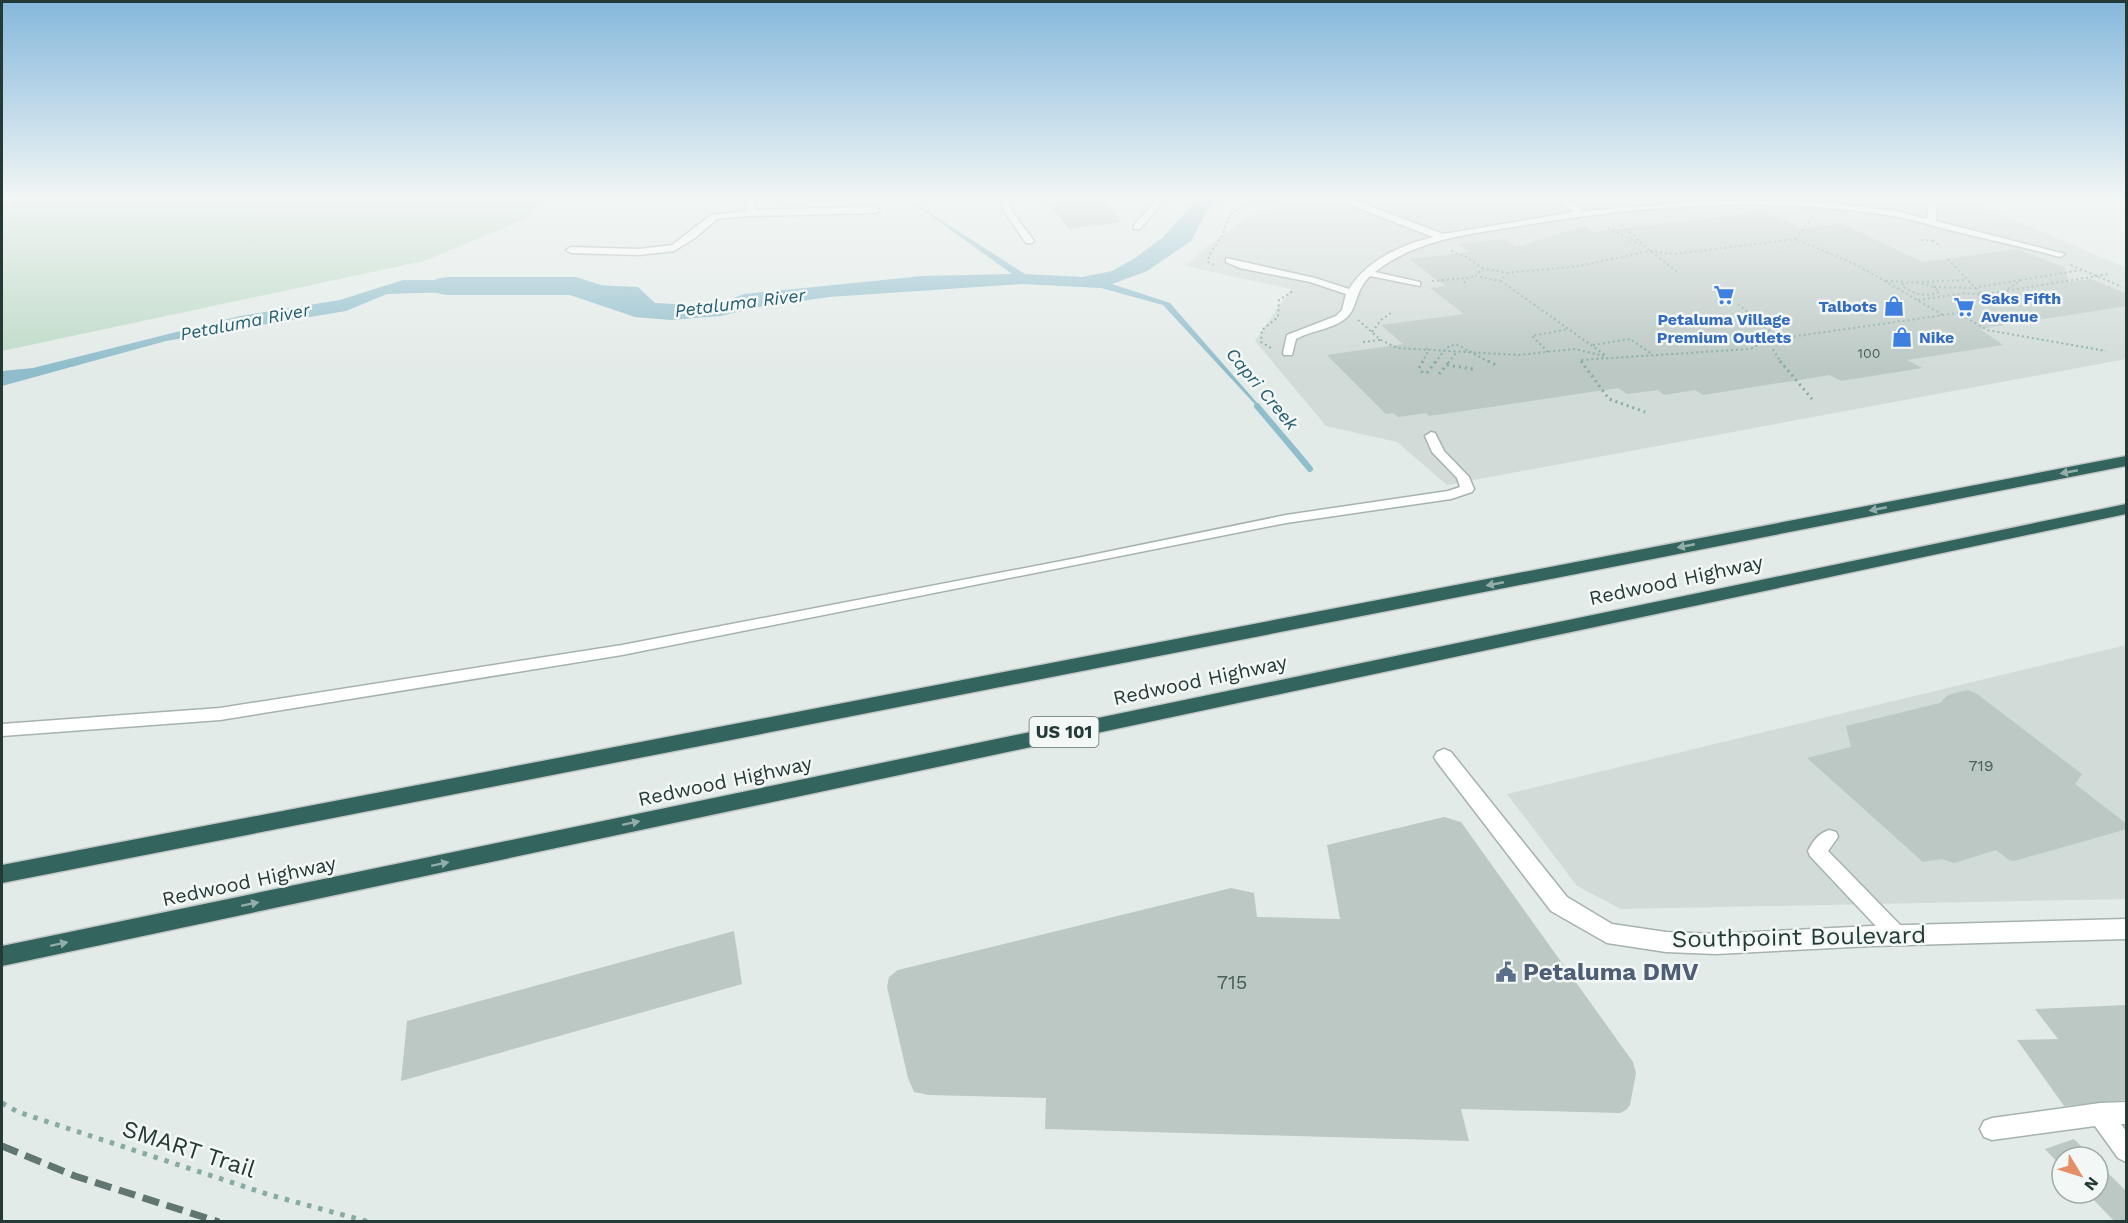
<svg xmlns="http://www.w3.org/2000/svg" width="2128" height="1223" viewBox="0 0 2128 1223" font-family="'Work Sans',sans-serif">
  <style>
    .built { fill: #d1dbd7 }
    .green { fill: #bedac7 }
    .water { fill: #90bdcb }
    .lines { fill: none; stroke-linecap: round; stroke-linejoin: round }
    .stream { stroke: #90bdcb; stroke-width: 6 }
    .river { fill: #90bdcb; fill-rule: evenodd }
    .building { fill: #bbc8c4 }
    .lane-casing { stroke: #a6b2af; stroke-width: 3 }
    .street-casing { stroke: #a6b2af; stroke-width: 3 }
    .highway-casing { stroke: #c2c8c7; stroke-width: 3 }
    .path-far2 { stroke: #86aba2; stroke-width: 2; stroke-dasharray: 2 3; stroke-linecap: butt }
    .path-far1 { stroke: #86aba2; stroke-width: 3; stroke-dasharray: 2 4; stroke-linecap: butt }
    .path { stroke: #86aba2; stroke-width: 5; stroke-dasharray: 4.5 7; stroke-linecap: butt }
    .lane { fill: #fff; fill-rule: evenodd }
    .street { fill: #fff; fill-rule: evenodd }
    .highway { fill: #33645d; fill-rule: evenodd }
    .rail { stroke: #5f7671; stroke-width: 7; stroke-dasharray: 17 8; stroke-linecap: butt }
    .oneway { fill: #93aeaa }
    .labels { text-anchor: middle; stroke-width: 5; stroke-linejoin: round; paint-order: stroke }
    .far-number-label { font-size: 14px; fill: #4a5e5a }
    .far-shop-label { font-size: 16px; font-weight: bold; fill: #366cbe; stroke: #f3f8f6; text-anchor: start }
    .number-label { font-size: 16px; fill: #4a5e5a }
    .far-water-label { font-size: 18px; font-style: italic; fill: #245e70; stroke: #f3f8f6 }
    .shield { fill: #f3f8f6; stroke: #627370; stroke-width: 1.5 }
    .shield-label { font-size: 18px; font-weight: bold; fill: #243a36 }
    .street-label { font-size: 20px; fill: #243a36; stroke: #f3f8f6 }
    .near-number-label { font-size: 20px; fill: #4a5e5a }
    .near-street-label { font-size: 24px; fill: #243a36; stroke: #f3f8f6 }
    .near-service-label { font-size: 24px; font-weight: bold; fill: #4e5e75; stroke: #f3f8f6; text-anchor: start }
  </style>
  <rect width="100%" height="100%" fill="#e3ebe8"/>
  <path class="built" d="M 1305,197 L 1961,197 L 2126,268 L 2126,359 L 1447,485 L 1397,442 L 1326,426 L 1255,341 L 1291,289 L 1185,266 L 1210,244 L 1248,217 Z
    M 2126,645 L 2126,899 L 1621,909 L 1577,886 L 1507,794 Z"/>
  <path class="green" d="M 2,197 L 262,197 L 349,202 L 355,197 L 542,197 L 526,219 L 424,261 L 2,351 Z"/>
  <path class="water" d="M 905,197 L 1025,274 L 1082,277 L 1112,271 L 1135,258 L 1162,238 L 1193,204 L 1209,197 L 1227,197 L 1209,207 L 1191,241 L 1147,271 L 1112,284 L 1170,303 L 1313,467 L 1163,305 L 1101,288 L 1022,284 L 829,297 L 759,307 L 720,316 L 671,320 L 635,317 L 567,294 L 453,292 L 387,294 L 346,311 L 166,341 L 2,386 L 2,371 L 33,368 L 240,316 L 340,300 L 403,280 L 474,280 L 533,289 L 594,285 L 638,287 L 655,303 L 712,306 L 744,294 L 923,276 L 1012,274 Z"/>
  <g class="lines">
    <path class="stream" d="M 1257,406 L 1310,469"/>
    <path class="river" d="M 447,277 L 576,277 L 645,299 L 650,306 L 645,313 L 634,315 L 573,295 L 447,295 L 436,293 L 432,286 L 436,279 Z"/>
  </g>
  <path class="building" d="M 1043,197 L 1099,197 L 1122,222 L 1069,229 Z
    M 1766,211 L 1801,229 L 1842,224 L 1923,262 L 2017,249 L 2064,267 L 2069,282 L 2091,279 L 2127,294 L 2127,306 L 1980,329 L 2003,345 L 1907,360 L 1922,368 L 1841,381 L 1830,375 L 1703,395 L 1695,390 L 1664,395 L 1658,390 L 1627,394 L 1618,388 L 1429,416 L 1426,413 L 1398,417 L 1393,413 L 1386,414 L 1327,355 L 1403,344 L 1381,325 L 1464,314 L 1430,288 L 1445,286 L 1409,259 L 1470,252 L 1459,244 L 1504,239 L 1516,247 L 1585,226 L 1594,232 Z
    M 1968,690 L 1977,694 L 2082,774 L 2075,784 L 2127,824 L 2127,829 L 2014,861 L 2009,860 L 1996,850 L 1954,863 L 1942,859 L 1923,862 L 1807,758 L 1851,747 L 1846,726 L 1940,703 L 1948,695 Z
    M 1444,817 L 1461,822 L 1633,1062 L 1636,1073 L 1630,1105 L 1626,1110 L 1620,1113 L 1461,1109 L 1469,1141 L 1045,1129 L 1046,1098 L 929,1095 L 914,1092 L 908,1078 L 887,987 L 889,977 L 898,970 L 1231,888 L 1254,893 L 1257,917 L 1340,919 L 1327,845 Z
    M 734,931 L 742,984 L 401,1081 L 407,1021 Z
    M 2127,1005 L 2127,1100 L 2064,1106 L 2017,1040 L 2058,1039 L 2035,1009 Z
    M 2074,1139 L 2092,1157 L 2062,1157 L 2062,1167 L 2045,1149 Z
    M 2098,1163 L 2127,1192 L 2127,1221 L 2114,1221 L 2087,1193 L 2098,1193 Z"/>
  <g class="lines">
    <g class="lane-casing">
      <path id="lane" d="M 748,197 L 756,197 L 755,210 L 876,207 L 880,210 L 876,213 L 750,216 L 717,219 L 695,238 L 674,251 L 639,255 L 571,253 L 566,250 L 571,247 L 639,249 L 672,245 L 711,215 L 746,211 Z
        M 1001,197 L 1009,197 L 1012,211 L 1034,241 L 1032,243 L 1026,243 L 1004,211 Z
        M 1159,197 L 1167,197 L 1140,229 L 1134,229 L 1134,225 Z
        M 1346,197 L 1443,234 L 1575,212 L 1707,201 L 1795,201 L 1839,204 L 1896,211 L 1927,219 L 1929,197 L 1937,197 L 1936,221 L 2065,254 L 2060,257 C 2023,247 1986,239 1949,230 C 1930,225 1911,219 1892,216 C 1769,196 1642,205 1520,226 C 1469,234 1417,239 1375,272 L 1420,282 L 1420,286 L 1370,276 C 1355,291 1358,304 1349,315 C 1337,329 1312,330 1296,339 L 1292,355 L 1284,355 L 1283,353 L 1287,335 L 1336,316 L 1342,310 L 1346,294 L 1310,282 L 1240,268 L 1226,262 L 1226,258 L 1315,278 L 1349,289 C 1367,260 1401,245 1433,237 L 1343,202 L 1342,200 Z
        M 1514,197 L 1524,197 L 1532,203 L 1525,205 Z
        M 1431,432 L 1435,433 L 1444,451 L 1469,477 L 1474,489 L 1472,492 L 1451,499 L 1286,523 L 622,655 L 220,720 L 2,736 L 2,724 L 220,708 L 622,645 L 1077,558 L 1286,515 L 1448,491 L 1460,487 L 1457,478 L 1432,452 L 1425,436 Z
        M 1829,830 L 1836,832 L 1838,837 L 1828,851 L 1904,929 L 1907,935 L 1904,941 L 1897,943 L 1890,941 L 1810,856 L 1808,851 C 1812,842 1819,833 1829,830 Z
        M 2126,1102 L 2126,1124 L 2121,1124 L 2126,1131 L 2126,1162 L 2118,1158 L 2095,1126 L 1992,1140 L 1984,1137 L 1980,1129 L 1984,1121 L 1992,1118 L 2100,1103 Z"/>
    </g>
    <g class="street-casing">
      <path id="street" d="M 1550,197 L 1562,197 L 1588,213 L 1579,215 Z
        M 1444,749 L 1451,752 L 1567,897 L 1612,924 L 1666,932 L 1716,934 L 1872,926 L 2126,919 L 2126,939 L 1872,946 L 1716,954 L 1666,952 L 1607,943 L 1551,911 L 1437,762 L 1434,757 L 1437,752 Z"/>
    </g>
    <g class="highway-casing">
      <path id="highway" d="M 2126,456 L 2126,466 L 2,883 L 2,865 Z
        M 2126,504 L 2126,514 L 2,966 L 2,946 Z"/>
    </g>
    <path class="path-far2" d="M 1313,197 L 1319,201
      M 1622,225 L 1650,251 L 1679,273
      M 1608,228 L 1641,245
      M 1796,239 L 1810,220
      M 1921,240 L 1934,241
      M 1933,240 L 1941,247
      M 1451,251 L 1465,256 L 1482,268
      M 1948,259 L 1981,294
      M 1214,265 L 1208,262 C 1208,253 1216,245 1221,238 C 1225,231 1225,223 1230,216 C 1240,201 1288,199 1305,197
      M 2071,265 L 2122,287
      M 1482,268 L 1507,273 L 1501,281 L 1476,276 Z
      M 1507,273 L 1579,266 L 1650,251 L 1673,254 L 1796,239 L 1857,265 L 1943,315
      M 1432,281 L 1467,278
      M 1501,281 L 1605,355
      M 1886,281 L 1906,282
      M 1917,282 L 1934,287 L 1939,292 C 1926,298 1914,294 1902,286 L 1904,283 Z
      M 1922,282 L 1966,280
      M 1464,283 L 1467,278 L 1476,276
      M 1934,287 L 1974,288 L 2021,280
      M 2008,289 L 2021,280 L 2081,270
      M 1918,300 L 1965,293 L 1981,295 L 2109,274
      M 1738,304 L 1769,330 L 1773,349 L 1781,363
      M 1358,320 L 1381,340 L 1397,348 L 1518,355 L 1575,349 L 1604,356
      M 1372,332 L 1381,320 L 1391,313
      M 1363,342 L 1380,340
      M 1593,345 L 1630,339 L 1652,354
      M 1271,348 L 1261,342 L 1262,330 L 1278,317 L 1279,300 L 1293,291
      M 1548,352 L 1532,336 L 1568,329
      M 1422,363 L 1428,351 L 1427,348
      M 1435,363 L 1446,348 L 1456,344 L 1491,363
      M 1448,363 L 1456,353
      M 1582,363 L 1580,360 L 1750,349 L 1769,340 L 1958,313 L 1987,330 L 2106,351"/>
    <path class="path-far1" d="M 1423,361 L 1419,368 L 1423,373
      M 1488,361 L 1498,366
      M 1581,361 L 1609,399 L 1645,412
      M 1780,361 L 1812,399
      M 1447,365 L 1473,369
      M 1427,373 L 1436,361
      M 1439,374 L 1450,361"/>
    <path class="path" d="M 2,1103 L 18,1112 L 270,1195 L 369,1222"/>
    <use href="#lane" class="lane"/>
    <use href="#street" class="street"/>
    <use href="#highway" class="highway"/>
    <path class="rail" d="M 2,1146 L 75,1176 L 219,1222"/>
  </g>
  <defs><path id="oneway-solid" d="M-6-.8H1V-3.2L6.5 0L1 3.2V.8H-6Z" transform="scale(1.5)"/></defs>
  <g class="oneway">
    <use href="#oneway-solid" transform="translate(2069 472) rotate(169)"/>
    <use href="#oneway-solid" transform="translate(1878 509) rotate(169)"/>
    <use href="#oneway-solid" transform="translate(1686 546) rotate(169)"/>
    <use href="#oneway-solid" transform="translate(1495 584) rotate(169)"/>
    <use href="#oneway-solid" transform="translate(631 823) rotate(-12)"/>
    <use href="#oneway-solid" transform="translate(440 864) rotate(-12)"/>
    <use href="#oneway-solid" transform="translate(250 904) rotate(-12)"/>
    <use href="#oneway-solid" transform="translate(59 944) rotate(-12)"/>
  </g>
  <linearGradient id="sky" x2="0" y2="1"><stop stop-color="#85b8dc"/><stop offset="0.54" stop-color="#f2f6f5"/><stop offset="1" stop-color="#f2f6f5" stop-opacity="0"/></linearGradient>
  <rect width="2128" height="368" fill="url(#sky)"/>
  <defs>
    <g id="supermarket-bare" transform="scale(1.62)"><path d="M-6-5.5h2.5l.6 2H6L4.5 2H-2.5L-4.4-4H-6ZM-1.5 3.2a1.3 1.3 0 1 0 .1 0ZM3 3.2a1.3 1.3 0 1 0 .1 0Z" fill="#3f7fe0" stroke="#f3f8f6" stroke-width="2.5" paint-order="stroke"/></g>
    <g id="shop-bare" transform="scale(1.62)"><path d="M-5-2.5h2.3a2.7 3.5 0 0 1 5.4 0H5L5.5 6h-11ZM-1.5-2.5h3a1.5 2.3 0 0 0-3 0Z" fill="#3f7fe0" stroke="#f3f8f6" stroke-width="2.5" paint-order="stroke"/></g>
    <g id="civic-bare" transform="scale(1.62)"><path d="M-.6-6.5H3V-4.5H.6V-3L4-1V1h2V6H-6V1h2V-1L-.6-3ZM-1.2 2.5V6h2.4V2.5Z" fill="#5c6f8a" stroke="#f3f8f6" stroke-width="2.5" paint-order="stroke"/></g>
  </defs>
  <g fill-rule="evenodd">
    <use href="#supermarket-bare" x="1724" y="295"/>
    <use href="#shop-bare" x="1894" y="306"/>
    <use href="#supermarket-bare" x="1964" y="307"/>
    <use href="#shop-bare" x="1902" y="337"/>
    <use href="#civic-bare" x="1506" y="972"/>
  </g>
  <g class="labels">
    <g class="far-number-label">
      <text x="1869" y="358">100</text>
    </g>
    <g class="far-shop-label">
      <text x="1981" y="304">Saks Fifth<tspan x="1981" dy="18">Avenue</tspan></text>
      <text x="1877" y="312" text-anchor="end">Talbots</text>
      <text x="1724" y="325" text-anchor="middle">Petaluma Village<tspan x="1724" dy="18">Premium Outlets</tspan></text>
      <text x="1919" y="343">Nike</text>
    </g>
    <g class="number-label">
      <text x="1981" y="771">719</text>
    </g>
    <g class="far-water-label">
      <text transform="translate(740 303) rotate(-7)" y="6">Petaluma River</text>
      <text transform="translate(245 322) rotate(-11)" y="6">Petaluma River</text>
      <text transform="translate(1262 389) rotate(50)" y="6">Capri Creek</text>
    </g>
    <rect class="shield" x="1029.5" y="717" width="69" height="30" rx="4.5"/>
    <g class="shield-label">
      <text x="1064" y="738">US 101</text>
    </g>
    <g class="street-label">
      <text transform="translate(1676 580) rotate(-12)" y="7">Redwood Highway</text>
      <text transform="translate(1200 680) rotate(-12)" y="7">Redwood Highway</text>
      <text transform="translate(725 781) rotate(-12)" y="7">Redwood Highway</text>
      <text transform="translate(249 881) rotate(-12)" y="7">Redwood Highway</text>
    </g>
    <g class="near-number-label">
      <text x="1232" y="989">715</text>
    </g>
    <g class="near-street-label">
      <text transform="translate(1799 937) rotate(-1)" y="8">Southpoint Boulevard</text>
      <text transform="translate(189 1149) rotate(18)" y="8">SMART Trail</text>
    </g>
    <g class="near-service-label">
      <text x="1523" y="980">Petaluma DMV</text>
    </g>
  </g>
  <rect width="2128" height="1223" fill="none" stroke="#243a36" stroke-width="6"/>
  <g transform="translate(2080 1175) rotate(128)"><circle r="28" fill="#f3f8f6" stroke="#a0aca9" stroke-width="1.5"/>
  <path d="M0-4.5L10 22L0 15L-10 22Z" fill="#e48f67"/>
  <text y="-9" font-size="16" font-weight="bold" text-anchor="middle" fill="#243a36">N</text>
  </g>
</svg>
